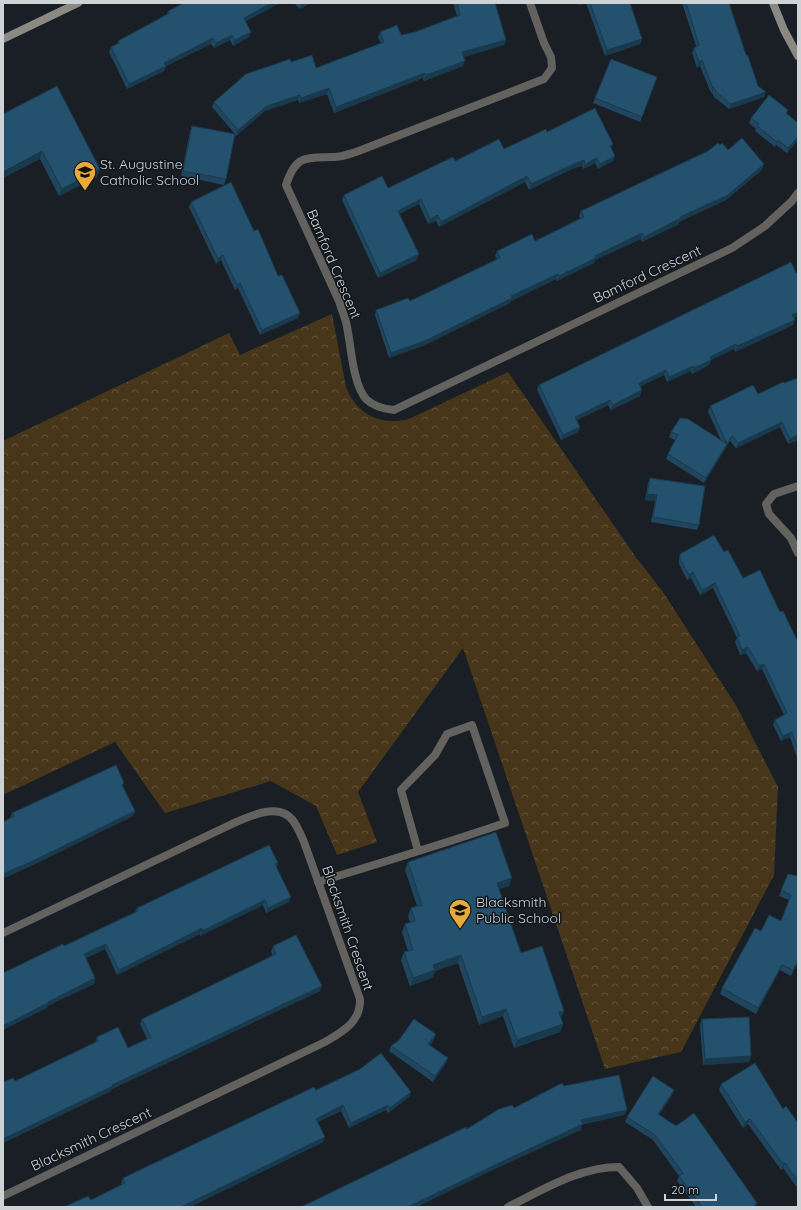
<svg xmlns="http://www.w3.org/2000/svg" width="801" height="1210" viewBox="0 0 801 1210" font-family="Quicksand,sans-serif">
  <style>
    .park { fill: url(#park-crowns) }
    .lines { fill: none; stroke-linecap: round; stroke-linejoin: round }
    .lane { stroke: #64625f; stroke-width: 8 }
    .street { stroke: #64625f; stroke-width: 8 }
    .secondary { stroke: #8c8984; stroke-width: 8 }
    .wall { fill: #1f465e }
    .shaded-wall { fill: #19394c }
    .building { fill: #24516d; stroke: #19394c }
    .labels { text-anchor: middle; stroke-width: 3; stroke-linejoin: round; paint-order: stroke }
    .poi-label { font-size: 14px; fill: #ced2d5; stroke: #10161a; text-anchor: start }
    .street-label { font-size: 14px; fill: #ced2d5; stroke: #10161a }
  </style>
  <defs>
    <pattern id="park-crowns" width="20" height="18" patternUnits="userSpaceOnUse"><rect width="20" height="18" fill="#48361a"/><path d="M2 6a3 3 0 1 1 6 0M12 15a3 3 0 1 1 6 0" fill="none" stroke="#61523a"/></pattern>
  </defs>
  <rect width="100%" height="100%" fill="#191f24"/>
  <path class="park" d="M 332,314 L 346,387 C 357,415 381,426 409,419 L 508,372 L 635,556 L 663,592 L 737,707 L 778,787 L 774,875 L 681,1052 L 605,1069 L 463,648 L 358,792 L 377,842 L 337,855 L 316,806 L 271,781 L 165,813 L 115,742 L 3,795 L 3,441 L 229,333 L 240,355 Z"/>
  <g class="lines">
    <path class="lane" d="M 318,882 C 381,863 443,844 505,823 L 472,725 L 447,734 L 435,755 L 401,790 L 418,851"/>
    <path class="street" d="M 530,3 L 544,43 L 551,57 L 552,68 L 544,79 L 356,152 C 349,154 341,157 334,157 C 306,158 296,154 286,185 L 339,301 C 341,308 344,315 346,322 C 351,342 352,383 366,399 C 374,407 384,409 394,410 L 732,248 L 765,226 L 792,201 L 798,193
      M 798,486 L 774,494 L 766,504 L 769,514 L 791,538 L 798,553
      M 3,933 L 232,824 C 250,816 280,801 294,822 C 298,828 301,835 304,842 L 360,999 C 361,1022 342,1032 325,1042 L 3,1196
      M 508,1207 C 543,1190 579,1167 619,1167 L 637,1188 L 648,1207"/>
    <path class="secondary" d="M 773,3 L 784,30 L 798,56
      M 3,39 L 78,3"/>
  </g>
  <path class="wall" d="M 184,3 L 280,3 L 246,21 L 249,37 L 233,46 L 230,40 L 214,48 L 211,44 L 166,66 L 164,71 L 127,89 L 109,52 L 111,47 L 117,44 L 118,41 L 167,14 L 168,11 Z
    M 294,3 L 311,3 L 300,9 Z
    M 453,3 L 495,3 L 506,40 L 504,45 L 464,57 L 463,66 L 424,81 L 423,78 L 334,113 L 327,94 L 299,103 L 298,100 L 265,111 L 236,136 L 235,134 L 226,179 L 224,185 L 181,176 L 190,131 L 192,126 L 235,134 L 212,107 L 214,102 L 291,62 L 316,68 L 381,43 L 378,37 L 380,32 L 401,35 L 415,32 L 457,16 Z
    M 586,3 L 630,3 L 642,39 L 640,44 L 605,56 Z
    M 682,3 L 729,3 L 746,55 L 758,86 L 766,92 L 764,97 L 729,109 L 714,97 L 712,93 L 711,93 L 700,66 L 697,68 L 692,53 L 694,48 L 696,46 Z
    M 657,77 L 640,122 L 593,103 L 595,98 Z
    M 3,114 L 97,177 L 59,196 L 40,159 Z
    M 787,114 L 798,123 L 798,140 L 787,153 L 776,145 L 775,147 L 755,131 L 756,129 L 749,123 L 751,118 Z
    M 547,132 L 611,150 L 615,156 L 613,161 L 598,169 L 595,163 L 583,169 L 582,166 L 574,168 L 529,190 L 525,182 L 439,227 L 436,221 L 428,224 L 419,204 L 399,214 L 417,260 L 378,278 L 342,200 L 344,195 L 388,188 L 455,161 L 504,149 Z
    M 720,145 L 762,170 L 726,200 L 679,222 L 679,224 L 642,242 L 641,239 L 595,260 L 594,263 L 557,281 L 556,279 L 511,301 L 510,303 L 425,345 L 389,358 L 375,315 L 376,310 L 410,301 L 497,259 L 495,256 L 497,251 L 535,241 L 580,218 L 579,216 L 581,211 Z
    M 191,202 L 254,231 L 278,276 L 298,318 L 260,335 L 238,288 L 235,290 L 221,260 L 216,264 L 189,207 Z
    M 798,316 L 794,318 L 793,325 L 735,352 L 734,349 L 711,360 L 709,365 L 692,374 L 691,371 L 667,382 L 664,375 L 640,386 L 640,396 L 611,410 L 608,405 L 577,420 L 580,427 L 578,432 L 561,440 L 537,390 L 539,385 Z
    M 758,394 L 798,440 L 788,444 L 780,427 L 736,448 L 730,441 L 704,483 L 666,459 L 668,454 L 675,440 L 669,437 L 671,432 L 721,440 L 708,412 L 710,406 Z
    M 650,478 L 699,525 L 697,530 L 651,522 L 655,501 L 645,500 L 648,483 Z
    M 724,552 L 743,578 L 780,612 L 798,642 L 798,761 L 790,737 L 781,741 L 773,725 L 775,720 L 784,715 L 762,669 L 757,671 L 746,653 L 740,655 L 735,642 L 737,638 L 713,588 L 700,595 L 691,578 L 687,580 L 679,564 L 679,559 L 680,554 Z
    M 123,786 L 135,811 L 133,816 L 33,865 L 10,818 L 12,813 Z
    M 408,862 L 509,886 L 499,889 L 521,953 L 564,1011 L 561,1018 L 563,1024 L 560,1032 L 514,1048 L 503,1016 L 479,1025 L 458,963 L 435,971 L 432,978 L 410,986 L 401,960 L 404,952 L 408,951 L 402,932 L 405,924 L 410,922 L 408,916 L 411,908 L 417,906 L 405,870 Z
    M 278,863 L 276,867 L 289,902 L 266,913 L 263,905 L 200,936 L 200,934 L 117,975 L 105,949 L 86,958 L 95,978 L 94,984 L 47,1006 L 47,1008 L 64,946 L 135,912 L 137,908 Z
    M 788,874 L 798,876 L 798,962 L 791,976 L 780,970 L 756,1014 L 720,994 L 722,988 L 761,931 L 781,921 L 789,900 L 779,896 Z
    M 273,946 L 320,991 L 112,1089 L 111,1091 L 3,1143 L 3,1082 L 15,1081 L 95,1043 L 97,1037 L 128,1048 L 147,1039 L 140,1024 L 142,1019 L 273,956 L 271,952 Z
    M 702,1019 L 751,1056 L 749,1062 L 703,1065 L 700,1025 Z
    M 434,1039 L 430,1045 L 446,1063 L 433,1082 L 389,1051 L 391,1046 Z
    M 721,1084 L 783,1109 L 798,1123 L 798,1189 L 783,1168 L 781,1170 L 748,1124 L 743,1128 L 719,1090 Z
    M 316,1090 L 411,1092 L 409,1097 L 388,1113 L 386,1110 L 349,1128 L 341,1111 L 318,1122 L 323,1142 L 190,1207 L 64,1207 L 91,1200 L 122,1185 L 121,1184 L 123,1178 Z
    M 674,1090 L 672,1095 L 659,1115 L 757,1203 L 755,1207 L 696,1207 L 677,1181 L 679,1176 L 653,1140 L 625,1122 L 627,1117 Z"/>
  <path class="shaded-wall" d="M 272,3 L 280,3 L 242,23 L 244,18 Z
    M 302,3 L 311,3 L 300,9 Z
    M 579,3 L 586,3 L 578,6 Z
    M 251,32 L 249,37 L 233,46 L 235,40 Z
    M 232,35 L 230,40 L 214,48 L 216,43 Z
    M 213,38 L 211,44 L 166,66 L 164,71 L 127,89 L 129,84 L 164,63 Z
    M 642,39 L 640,44 L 605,56 L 607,50 Z
    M 506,40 L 504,45 L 460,58 L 462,52 Z
    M 702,60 L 700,66 L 697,68 L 699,62 Z
    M 465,61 L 463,66 L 424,81 L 426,75 Z
    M 425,73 L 423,78 L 334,113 L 336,107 Z
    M 714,87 L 712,93 L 711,93 L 713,88 Z
    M 329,88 L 327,94 L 299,103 L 301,98 Z
    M 766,92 L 764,97 L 729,109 L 731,104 Z
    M 300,95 L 298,100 L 265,111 L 236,136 L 238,130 L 267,106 Z
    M 798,137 L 798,140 L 787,153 L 788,148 Z
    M 613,144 L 611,150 L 610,146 Z
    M 42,151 L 40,159 L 3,178 L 3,172 Z
    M 615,156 L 613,161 L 598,169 L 600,164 Z
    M 597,158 L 595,163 L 583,169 L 585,164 Z
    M 584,160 L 582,166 L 574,168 L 529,190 L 531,184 L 576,163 Z
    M 764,164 L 762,170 L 726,200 L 679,222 L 679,224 L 642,242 L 644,237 L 680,217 Z
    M 100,169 L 97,177 L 59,196 L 62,189 Z
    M 527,176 L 525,182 L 439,227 L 441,222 Z
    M 421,199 L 419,204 L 396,216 L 398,211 Z
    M 438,215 L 436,221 L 428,224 L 430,219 Z
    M 642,233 L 641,239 L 595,260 L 594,263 L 557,281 L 559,276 L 595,256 Z
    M 419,254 L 417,260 L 378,278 L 380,273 Z
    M 223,255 L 221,260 L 216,264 L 218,259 Z
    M 558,274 L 556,279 L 511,301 L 510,303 L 425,345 L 389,358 L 391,353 Z
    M 240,283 L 238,288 L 235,290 L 237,285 Z
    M 798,312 L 798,316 L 790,320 L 792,315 Z
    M 300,313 L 298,318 L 260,335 L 262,330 Z
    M 795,320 L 793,325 L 735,352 L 737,346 Z
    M 736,344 L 734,349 L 711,360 L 709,365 L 692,374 L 694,368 L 710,357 Z
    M 693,366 L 691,371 L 667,382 L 669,377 Z
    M 666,370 L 664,375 L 639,387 L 639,384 L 641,382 Z
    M 642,390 L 640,396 L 611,410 L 613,405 Z
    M 610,400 L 608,405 L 573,422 L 575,417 Z
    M 782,422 L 780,427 L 736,448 L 738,443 Z
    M 580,427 L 578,432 L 561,440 L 563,435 Z
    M 798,435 L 798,440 L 788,444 L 790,439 Z
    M 732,436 L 730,441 L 725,449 L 727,444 Z
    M 727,444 L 725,449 L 704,483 L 706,478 Z
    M 647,494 L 657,495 L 655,501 L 645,500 Z
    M 693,572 L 691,578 L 687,580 L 689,575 Z
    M 715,583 L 713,588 L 700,595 L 702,590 Z
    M 748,647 L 746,653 L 740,655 L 742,650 Z
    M 764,664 L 762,669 L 757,671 L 759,666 Z
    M 792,732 L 790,737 L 781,741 L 783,736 Z
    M 135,811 L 133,816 L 33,865 L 3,879 L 3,874 Z
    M 512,878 L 509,886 L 494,891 L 497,883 Z
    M 291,897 L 289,902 L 266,913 L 268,908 Z
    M 265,900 L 263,905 L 200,936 L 202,931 Z
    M 202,928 L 200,934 L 117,975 L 119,970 Z
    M 106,944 L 105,949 L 82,960 L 84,954 Z
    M 461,955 L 458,963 L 435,971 L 432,978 L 410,986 L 413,978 L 433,965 Z
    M 798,961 L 798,962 L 791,976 L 793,970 Z
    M 782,965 L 780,970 L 756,1014 L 758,1008 Z
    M 95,978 L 94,984 L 47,1006 L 47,1008 L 3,1030 L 3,1026 L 48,1002 Z
    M 322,986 L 320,991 L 112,1089 L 111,1091 L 3,1143 L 3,1139 L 112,1085 Z
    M 506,1009 L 503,1016 L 479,1025 L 482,1017 Z
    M 564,1011 L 561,1018 L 559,1012 Z
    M 563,1024 L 560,1032 L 514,1048 L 517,1040 Z
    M 436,1034 L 434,1039 L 426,1050 L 428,1044 Z
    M 751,1056 L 749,1062 L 703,1065 L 705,1059 Z
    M 448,1058 L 446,1063 L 433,1082 L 435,1076 Z
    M 674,1090 L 672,1095 L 656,1119 L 658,1114 Z
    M 411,1092 L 409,1097 L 388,1113 L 390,1108 Z
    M 343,1105 L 341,1111 L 314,1124 L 316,1119 Z
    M 388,1105 L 386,1110 L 349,1128 L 351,1123 Z
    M 627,1110 L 625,1115 L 582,1125 L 581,1130 L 495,1169 L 417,1207 L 408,1207 L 581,1120 Z
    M 750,1119 L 748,1124 L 743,1128 L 745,1122 Z
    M 325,1137 L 323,1142 L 190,1207 L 181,1207 Z
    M 785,1163 L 783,1168 L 781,1170 L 783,1164 Z"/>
  <path class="building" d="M 184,3 L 272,3 L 244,18 L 251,32 L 235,40 L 232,35 L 216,43 L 213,38 L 164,63 L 166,66 L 129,84 L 111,47 L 119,43 L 118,41 L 170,13 L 168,11 Z
    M 457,3 L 495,3 L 506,40 L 462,52 L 465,61 L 426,75 L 425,73 L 336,107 L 329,88 L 301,98 L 300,95 L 267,106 L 238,130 L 214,102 L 246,74 L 290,59 L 291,62 L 312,55 L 316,68 L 384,42 L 380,32 L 397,25 L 401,35 L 415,32 L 460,15 Z
    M 590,3 L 630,3 L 642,39 L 607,50 Z
    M 686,3 L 729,3 L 746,55 L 748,56 L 758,86 L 766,92 L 731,104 L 716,92 L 714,87 L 713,88 L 702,60 L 699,62 L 694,48 L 699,45 Z
    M 611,59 L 657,77 L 642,117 L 595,98 Z
    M 57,86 L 100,169 L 62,189 L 42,151 L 3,172 L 3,114 Z
    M 769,95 L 788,110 L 786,113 L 798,123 L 798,137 L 788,148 L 778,140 L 777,142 L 757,126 L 759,124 L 751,118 Z
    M 595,108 L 613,144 L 610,146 L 615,156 L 600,164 L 597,158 L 585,164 L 584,160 L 576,163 L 531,184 L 527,176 L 441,222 L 438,215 L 430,219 L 421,199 L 398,211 L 419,254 L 380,273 L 344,195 L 382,176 L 388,188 L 453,157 L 455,161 L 499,139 L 504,149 L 546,129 L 547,132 Z
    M 192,126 L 235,134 L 226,179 L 183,171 Z
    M 742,138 L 764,164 L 728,195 L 680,217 L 681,218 L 644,237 L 642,233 L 595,256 L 596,258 L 559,276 L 558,274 L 511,296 L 512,298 L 427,340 L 391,353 L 376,310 L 408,298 L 410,301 L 500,258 L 497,251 L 532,234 L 535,241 L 584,217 L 581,211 L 691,159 L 708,151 L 718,143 L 720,145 L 722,143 L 728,150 Z
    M 231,182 L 254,231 L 258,229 L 278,276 L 282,275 L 300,313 L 262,330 L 240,283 L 237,285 L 223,255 L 218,259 L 191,202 Z
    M 791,262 L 796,273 L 798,271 L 798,312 L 792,315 L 795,320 L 737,346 L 736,344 L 710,357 L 711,360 L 694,368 L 693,366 L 669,377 L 666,370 L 641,382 L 639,384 L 642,390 L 613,405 L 610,400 L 575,417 L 580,427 L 563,435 L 539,385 Z
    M 798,378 L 798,435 L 790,439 L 782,422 L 738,443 L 732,436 L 727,444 L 710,406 L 753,385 L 758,394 L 783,382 L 784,383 Z
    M 680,418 L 688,419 L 727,444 L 706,478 L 668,454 L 678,435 L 671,432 Z
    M 650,478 L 705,486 L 699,525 L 653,517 L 657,495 L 647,494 Z
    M 714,535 L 724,552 L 728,550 L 743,578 L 760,570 L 780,612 L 783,611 L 798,642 L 798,750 L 792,732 L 783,736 L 775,720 L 787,713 L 764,664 L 759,666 L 748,647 L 742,650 L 737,637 L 740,636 L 715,583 L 702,590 L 693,572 L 689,575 L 680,559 L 680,554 Z
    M 116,765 L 124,783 L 122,785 L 135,811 L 35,860 L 3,874 L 3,822 L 14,816 L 12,813 Z
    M 496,832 L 512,878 L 497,883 L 521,953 L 542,946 L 564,1011 L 559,1012 L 563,1024 L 517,1040 L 506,1009 L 482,1017 L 461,955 L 433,965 L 435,970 L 413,978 L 404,952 L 413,950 L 405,924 L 415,921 L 411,908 L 422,905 L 408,862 Z
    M 269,845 L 278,863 L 275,864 L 291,897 L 268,908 L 265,900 L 202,931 L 202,928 L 119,970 L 106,944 L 84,954 L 95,978 L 48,1002 L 48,1003 L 3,1026 L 3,973 L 63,944 L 64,946 L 138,911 L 137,908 Z
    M 788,874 L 798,876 L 798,961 L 793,970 L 782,965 L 758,1008 L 722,988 L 755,928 L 761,931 L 769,915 L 781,921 L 791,895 L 781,890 Z
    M 296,935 L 322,986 L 112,1085 L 113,1086 L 3,1139 L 3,1082 L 13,1078 L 15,1081 L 69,1055 L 98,1041 L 97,1037 L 118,1027 L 128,1048 L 151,1037 L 142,1019 L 276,954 L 273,946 Z
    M 749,1017 L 751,1056 L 705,1059 L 702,1019 Z
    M 414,1019 L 436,1034 L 428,1044 L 448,1058 L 435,1076 L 391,1046 L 399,1040 Z
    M 381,1053 L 411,1092 L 390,1108 L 388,1105 L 351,1123 L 343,1105 L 316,1119 L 325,1137 L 181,1207 L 64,1207 L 88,1196 L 91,1200 L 125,1183 L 123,1178 L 314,1087 L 316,1090 L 360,1069 Z
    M 755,1063 L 783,1109 L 786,1106 L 798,1123 L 798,1181 L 785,1163 L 783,1164 L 750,1119 L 745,1122 L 721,1084 Z
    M 619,1075 L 627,1110 L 581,1120 L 583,1124 L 497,1164 L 408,1207 L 301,1207 L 466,1127 L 467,1129 L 499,1109 L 512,1105 L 514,1108 L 562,1083 L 564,1086 Z
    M 653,1076 L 674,1090 L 658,1114 L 676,1126 L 694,1113 L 757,1203 L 754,1205 L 755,1207 L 702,1207 L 679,1176 L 683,1173 L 655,1135 L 627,1117 Z"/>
  <defs>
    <g id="school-pin" transform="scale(1.15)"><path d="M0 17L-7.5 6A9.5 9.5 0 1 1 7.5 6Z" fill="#eaaa39" stroke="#10161a"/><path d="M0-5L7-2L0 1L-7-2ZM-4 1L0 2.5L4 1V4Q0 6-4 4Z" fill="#111"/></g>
  </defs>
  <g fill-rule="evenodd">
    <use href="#school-pin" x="85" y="172"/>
    <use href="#school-pin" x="460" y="910"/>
  </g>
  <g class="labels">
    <g class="poi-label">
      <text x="100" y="169">St. Augustine<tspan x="100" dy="16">Catholic School</tspan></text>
      <text x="476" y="907">Blacksmith<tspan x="476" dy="16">Public School</tspan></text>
    </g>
    <g class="street-label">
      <text transform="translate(334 264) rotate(67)" y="5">Bamford Crescent</text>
      <text transform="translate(647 274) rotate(-25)" y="5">Bamford Crescent</text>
      <text transform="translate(348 928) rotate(71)" y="5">Blacksmith Crescent</text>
      <text transform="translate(91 1139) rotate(-25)" y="5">Blacksmith Crescent</text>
    </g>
  </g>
  <rect width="801" height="1210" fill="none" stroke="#ced2d5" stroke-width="8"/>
  <path d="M665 1194v6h51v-6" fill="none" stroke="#ced2d5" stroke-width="2"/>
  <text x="671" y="1194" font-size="12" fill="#ced2d5" stroke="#10161a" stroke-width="3" paint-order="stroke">20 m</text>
</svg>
